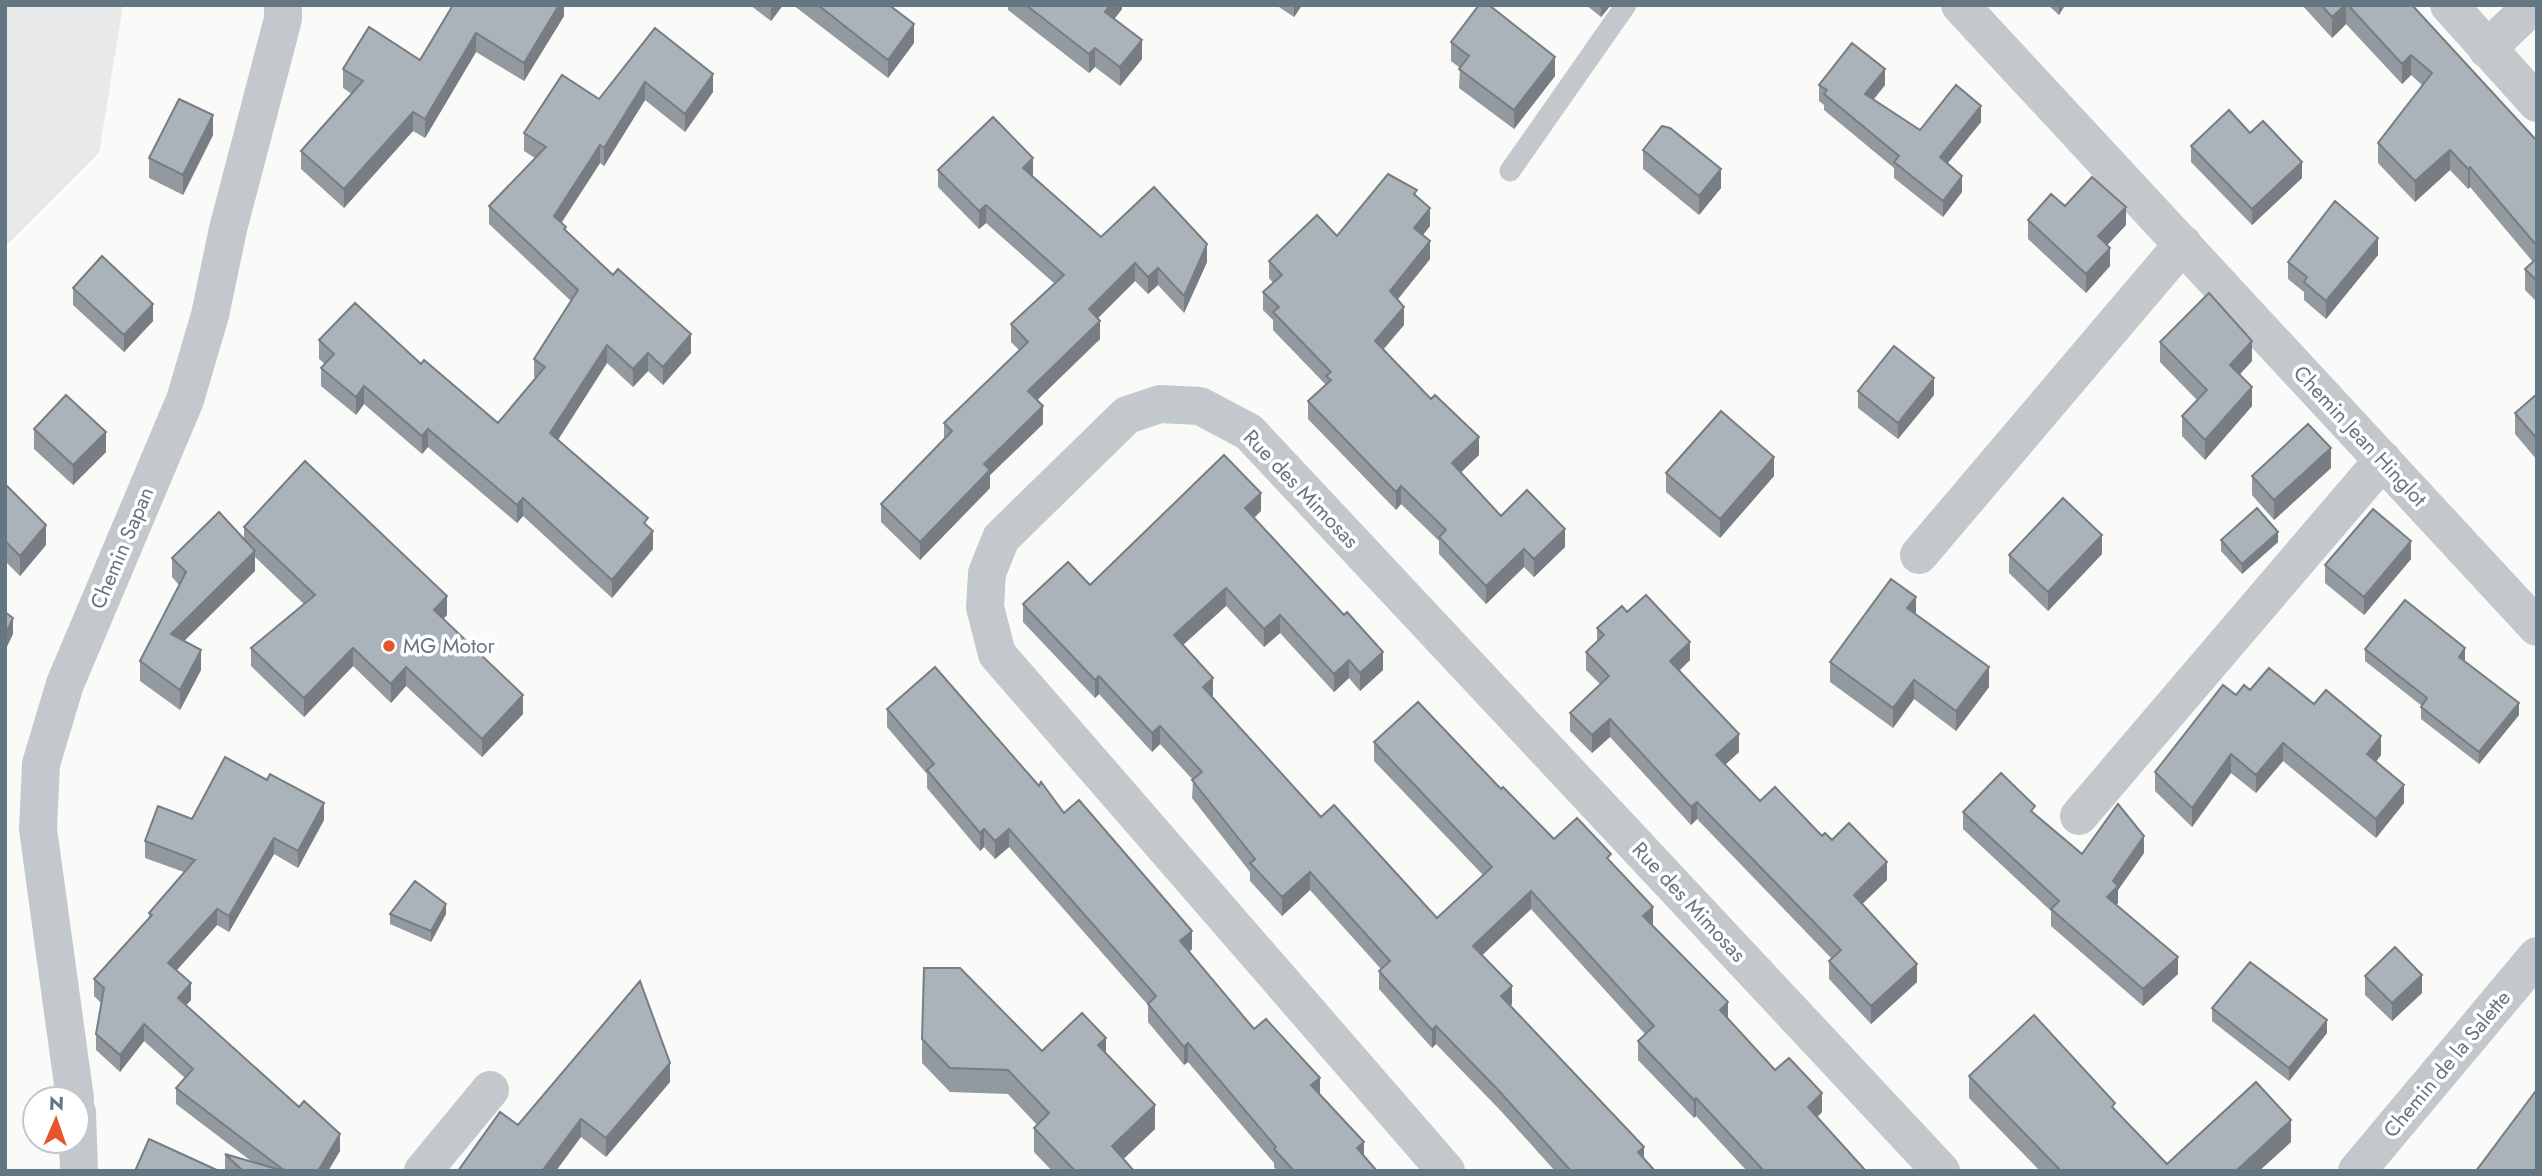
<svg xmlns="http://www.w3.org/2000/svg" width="2542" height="1176" viewBox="0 0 2542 1176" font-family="Jost,sans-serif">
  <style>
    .built { fill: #e8e9e9 }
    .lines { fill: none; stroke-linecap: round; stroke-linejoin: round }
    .service { stroke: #c3c8cc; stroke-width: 21 }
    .minor { stroke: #c3c8cc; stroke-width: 38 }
    .wall { fill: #929a9f }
    .shaded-wall { fill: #777d82 }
    .building { fill: #aab3b9; stroke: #777d82; stroke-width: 2 }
    .poi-dot { fill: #e4572e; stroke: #fff; stroke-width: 2.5 }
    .labels { text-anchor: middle; stroke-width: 7; stroke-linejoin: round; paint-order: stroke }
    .street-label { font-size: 21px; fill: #657683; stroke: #fff }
    .poi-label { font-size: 21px; fill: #657683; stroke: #fff; text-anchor: start }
  </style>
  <rect width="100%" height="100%" fill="#fafaf8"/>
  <path class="built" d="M 5,5 L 123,5 L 99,153 L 5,247 Z"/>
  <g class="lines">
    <path class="service" d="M 1510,171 L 1626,5"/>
    <path class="minor" d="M 1960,5 L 2537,627
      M 2449,5 L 2537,103
      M 2487,49 L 2533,5
      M 1919,555 L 2183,244
      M 2079,816 L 2383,460
      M 75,1099 L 38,829 L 41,764 L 65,684 L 185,400 L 210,315 L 228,229 L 283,19 L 283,5
      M 77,1112 L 79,1171
      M 423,1171 L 490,1090
      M 1446,1171 L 997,654 L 985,607 L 987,573 L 1001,538 L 1127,415 L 1160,404 L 1200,406 L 1249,432 L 1941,1171
      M 2357,1171 L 2537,956"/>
  </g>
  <path class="wall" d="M 453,5 L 564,5 L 564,16 L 524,81 L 476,52 L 425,138 L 413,131 L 344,208 L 301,169 L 301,151 L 352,94 L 343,88 L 343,69 L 420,60 Z
    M 750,5 L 783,5 L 771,21 Z
    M 793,5 L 889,5 L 914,43 L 888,78 Z
    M 1008,5 L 1122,5 L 1122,9 L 1114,19 L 1142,59 L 1120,86 L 1095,67 L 1089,73 L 1008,10 Z
    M 1276,5 L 1302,5 L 1294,17 Z
    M 1586,5 L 1611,5 L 1601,17 Z
    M 2048,5 L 2065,5 L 2059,15 Z
    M 2302,5 L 2412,5 L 2537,141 L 2537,302 L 2525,290 L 2525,269 L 2533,262 L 2470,187 L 2468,189 L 2450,170 L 2415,202 L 2378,163 L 2378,143 L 2422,85 L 2411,75 L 2402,84 L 2346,24 L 2332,38 Z
    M 655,28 L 713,92 L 685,132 L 645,100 L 604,166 L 600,163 L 562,222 L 566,232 L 691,353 L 663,385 L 648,371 L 633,387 L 607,363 L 558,440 L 648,527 L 653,549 L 612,598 L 523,516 L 517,523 L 428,447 L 422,454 L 364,404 L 356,415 L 321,386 L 321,368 L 325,364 L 319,359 L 319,340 L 421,364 L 498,423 L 536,378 L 534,377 L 534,359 L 571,301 L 489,224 L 489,206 L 535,158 L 524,151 L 524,133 L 599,99 Z
    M 1451,42 L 1555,76 L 1514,129 L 1459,88 L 1460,68 L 1451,61 Z
    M 1819,85 L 1885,85 L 1874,99 L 1920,130 L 1981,122 L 1947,163 L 1962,192 L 1943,217 L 1894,178 L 1894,168 L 1824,110 L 1824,105 L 1819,101 Z
    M 2250,133 L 2302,178 L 2252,225 L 2191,162 L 2191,146 Z
    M 213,135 L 183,195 L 149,178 L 149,158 Z
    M 1643,150 L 1721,188 L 1699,215 L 1643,169 Z
    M 938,170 L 1033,176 L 1101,237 L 1207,262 L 1184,313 L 1158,285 L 1148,294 L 1135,281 L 1097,319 L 1100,339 L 1037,400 L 1043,424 L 990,475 L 990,488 L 920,560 L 881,522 L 881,504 L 944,440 L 944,423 L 1020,351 L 1011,342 L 1011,324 L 1055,284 L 986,223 L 979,229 L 938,187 Z
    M 1417,197 L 1430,226 L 1423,235 L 1430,259 L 1397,300 L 1404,325 L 1384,349 L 1479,455 L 1460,473 L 1501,516 L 1565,547 L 1534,577 L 1524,567 L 1486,604 L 1439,554 L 1439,541 L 1401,504 L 1396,510 L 1308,419 L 1308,401 L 1326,385 L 1273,330 L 1273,320 L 1263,310 L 1263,292 L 1273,283 L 1269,278 L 1269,261 L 1337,236 Z
    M 2065,206 L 2126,225 L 2107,245 L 2110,266 L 2086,293 L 2028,239 L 2028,220 Z
    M 2378,255 L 2326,319 L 2304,300 L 2304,292 L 2288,279 L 2288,262 Z
    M 73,288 L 153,321 L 124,352 L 73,305 Z
    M 2160,342 L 2252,361 L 2240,374 L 2252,406 L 2205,460 L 2182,436 L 2182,416 L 2197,400 L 2160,362 Z
    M 1858,391 L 1934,395 L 1898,439 L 1858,408 Z
    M 2537,394 L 2537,460 L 2515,434 L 2515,413 Z
    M 34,429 L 106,452 L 73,485 L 34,449 Z
    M 2331,468 L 2274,520 L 2252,495 L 2252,476 Z
    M 1666,473 L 1774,476 L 1720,538 L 1666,492 Z
    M 5,484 L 46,545 L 20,576 L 5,561 Z
    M 1261,511 L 1254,518 L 1383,670 L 1360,691 L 1349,678 L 1334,692 L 1280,633 L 1264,647 L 1226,606 L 1183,645 L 1213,696 L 1212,697 L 1321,817 L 1437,918 L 1483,875 L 1374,761 L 1374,742 L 1501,789 L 1554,839 L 1611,862 L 1652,926 L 1728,1019 L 1775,1070 L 1822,1112 L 1817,1117 L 1866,1171 L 1747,1171 L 1696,1116 L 1694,1118 L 1638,1060 L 1638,1041 L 1645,1034 L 1531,909 L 1482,955 L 1512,1004 L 1510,1006 L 1655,1171 L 1555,1171 L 1500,1110 L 1436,1044 L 1432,1048 L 1396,1008 L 1379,989 L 1379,971 L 1381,969 L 1310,890 L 1282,916 L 1250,881 L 1250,872 L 1192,798 L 1193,780 L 1160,744 L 1152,752 L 1099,694 L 1095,698 L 1023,622 L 1023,604 L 1090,585 Z
    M 244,527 L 447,615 L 443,619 L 523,714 L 482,757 L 406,686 L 391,703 L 353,666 L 304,717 L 251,666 L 251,648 L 304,604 L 255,557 L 255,571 L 184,641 L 201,670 L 180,710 L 140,681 L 140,661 L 179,585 L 172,577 L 172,558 L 244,539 Z
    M 2221,540 L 2278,542 L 2242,574 L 2221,551 Z
    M 2102,554 L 2048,611 L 2009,573 L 2009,555 Z
    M 2411,559 L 2364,615 L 2325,583 L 2325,565 Z
    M 1627,612 L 1690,660 L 1679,671 L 1739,752 L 1725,765 L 1760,801 L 1832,840 L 1887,880 L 1862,904 L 1917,982 L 1871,1024 L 1829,979 L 1829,961 L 1832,959 L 1697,819 L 1691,825 L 1610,737 L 1592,753 L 1570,731 L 1570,713 L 1600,684 L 1586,670 L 1586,652 L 1597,641 L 1597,628 Z
    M 1916,615 L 1989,687 L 1956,731 L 1914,699 L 1893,728 L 1830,682 L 1830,662 Z
    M 2365,649 L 2465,660 L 2465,661 L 2519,715 L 2479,764 L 2421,719 L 2421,707 L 2422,706 L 2365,661 Z
    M 2236,695 L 2314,704 L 2381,755 L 2376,762 L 2404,803 L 2376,838 L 2283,761 L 2256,793 L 2231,773 L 2192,827 L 2155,791 L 2155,772 Z
    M 887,709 L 1039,786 L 1192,949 L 1189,952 L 1254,1029 L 1320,1095 L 1364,1156 L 1377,1171 L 1277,1171 L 1274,1167 L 1274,1163 L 1188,1062 L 1184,1065 L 1148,1022 L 1148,1005 L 1009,847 L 995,859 L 984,847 L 980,851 L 927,788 L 927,774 L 887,727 Z
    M 1963,812 L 2035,814 L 2082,854 L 2144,853 L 2118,890 L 2118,903 L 2116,905 L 2178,974 L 2143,1006 L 2051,926 L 2051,911 L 1963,829 Z
    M 192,819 L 324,820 L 298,868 L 274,854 L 229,932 L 217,925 L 176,971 L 191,1000 L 186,1005 L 340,1151 L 328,1171 L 225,1171 L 225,1154 L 251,1161 L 176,1104 L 176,1088 L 185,1078 L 144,1041 L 120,1072 L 96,1050 L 96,1034 L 101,1003 L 94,996 L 94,979 L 149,918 L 149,913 L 184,872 L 145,858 L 145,841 Z
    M 390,914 L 446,914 L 431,942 L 390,924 Z
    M 2365,976 L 2422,993 L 2392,1021 L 2365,995 Z
    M 2212,1008 L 2327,1033 L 2289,1081 L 2212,1021 Z
    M 922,1039 L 1042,1051 L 1106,1053 L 1155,1129 L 1123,1159 L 1134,1171 L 1052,1171 L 1034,1152 L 1034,1128 L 1037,1125 L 1008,1094 L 950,1092 L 922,1063 Z
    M 1969,1076 L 2115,1111 L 2167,1164 L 2291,1142 L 2259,1171 L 2040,1171 L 1969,1098 Z
    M 670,1082 L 606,1157 L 581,1137 L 518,1125 Z"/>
  <path class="shaded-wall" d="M 559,5 L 564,5 L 564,16 L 524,81 L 524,63 Z
    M 771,5 L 783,5 L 771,21 Z
    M 1110,5 L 1122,5 L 1122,9 L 1105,31 L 1105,12 Z
    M 1294,5 L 1302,5 L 1294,17 Z
    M 1601,5 L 1611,5 L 1601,17 Z
    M 2059,5 L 2065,5 L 2059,15 Z
    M 2345,5 L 2346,5 L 2346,24 L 2332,38 L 2332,17 Z
    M 914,24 L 914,43 L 888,78 L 888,60 Z
    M 476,33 L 476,52 L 425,138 L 425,119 Z
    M 1142,40 L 1142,59 L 1120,86 L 1120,67 Z
    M 1095,48 L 1095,67 L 1089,73 L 1089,54 Z
    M 2411,55 L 2411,75 L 2402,84 L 2402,64 Z
    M 1555,57 L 1555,76 L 1514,129 L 1514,110 Z
    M 1885,69 L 1885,85 L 1865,110 L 1865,94 Z
    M 713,74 L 713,92 L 685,132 L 685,114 Z
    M 645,82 L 645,100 L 604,166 L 604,148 Z
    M 1981,106 L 1981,122 L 1940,173 L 1940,157 Z
    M 413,112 L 413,131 L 344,208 L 344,189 Z
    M 213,115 L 213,135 L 183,195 L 183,175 Z
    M 600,145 L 600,163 L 554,234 L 554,216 Z
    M 2450,150 L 2450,170 L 2415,202 L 2415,181 Z
    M 1033,158 L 1033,176 L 1023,186 L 1023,168 Z
    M 2302,162 L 2302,178 L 2252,225 L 2252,209 Z
    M 2470,167 L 2470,187 L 2468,189 L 2468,169 Z
    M 1721,169 L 1721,188 L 1699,215 L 1699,196 Z
    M 1962,176 L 1962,192 L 1943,217 L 1943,201 Z
    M 986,205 L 986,223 L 979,229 L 979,211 Z
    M 2126,207 L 2126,225 L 2098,255 L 2098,236 Z
    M 1430,208 L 1430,226 L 1414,246 L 1414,228 Z
    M 2378,238 L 2378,255 L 2326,319 L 2326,301 Z
    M 1430,241 L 1430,259 L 1390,309 L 1390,291 Z
    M 1207,244 L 1207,262 L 1184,313 L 1184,296 Z
    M 2110,248 L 2110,266 L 2086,293 L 2086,274 Z
    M 1135,263 L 1135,281 L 1089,327 L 1089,309 Z
    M 1158,268 L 1158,285 L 1148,294 L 1148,277 Z
    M 153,304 L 153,321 L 124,352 L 124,335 Z
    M 1404,307 L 1404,325 L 1375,358 L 1375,341 Z
    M 1100,321 L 1100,339 L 1028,409 L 1028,391 Z
    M 691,334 L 691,353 L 663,385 L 663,367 Z
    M 2252,341 L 2252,361 L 2230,385 L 2230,365 Z
    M 607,345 L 607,363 L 550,452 L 550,433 Z
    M 648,353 L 648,371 L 633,387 L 633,369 Z
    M 1934,378 L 1934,395 L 1898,439 L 1898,423 Z
    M 364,386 L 364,404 L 356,415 L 356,397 Z
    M 2252,387 L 2252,406 L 2205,460 L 2205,440 Z
    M 1043,406 L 1043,424 L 990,475 L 990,488 L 920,560 L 920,542 L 984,464 Z
    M 428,429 L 428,447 L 422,454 L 422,436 Z
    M 106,432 L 106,452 L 73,485 L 73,465 Z
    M 1479,437 L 1479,455 L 1452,481 L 1452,463 Z
    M 2331,448 L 2331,468 L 2274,520 L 2274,500 Z
    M 1774,457 L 1774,476 L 1720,538 L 1720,519 Z
    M 1401,486 L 1401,504 L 1396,510 L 1396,492 Z
    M 1261,493 L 1261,511 L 1245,526 L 1245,508 Z
    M 523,498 L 523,516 L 517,523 L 517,505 Z
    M 46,525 L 46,545 L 20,576 L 20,556 Z
    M 1565,529 L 1565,547 L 1534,577 L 1534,559 Z
    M 653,531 L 653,549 L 612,598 L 612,580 Z
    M 2278,532 L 2278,542 L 2242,574 L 2242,564 Z
    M 2102,535 L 2102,554 L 2048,611 L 2048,592 Z
    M 2411,541 L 2411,559 L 2364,615 L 2364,597 Z
    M 1524,549 L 1524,567 L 1486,604 L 1486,586 Z
    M 255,551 L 255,571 L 171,654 L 171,634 Z
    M 1226,588 L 1226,606 L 1174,653 L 1174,635 Z
    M 447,596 L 447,615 L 434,628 L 434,610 Z
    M 1916,597 L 1916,617 L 1907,608 Z
    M 1280,615 L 1280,633 L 1264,647 L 1264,629 Z
    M 13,618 L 13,634 L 5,651 L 5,635 Z
    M 1690,642 L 1690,660 L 1670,679 L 1670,661 Z
    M 353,648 L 353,666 L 304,717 L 304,698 Z
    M 2465,648 L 2465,660 L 2459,669 L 2459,657 Z
    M 201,650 L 201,670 L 180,710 L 180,690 Z
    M 1383,652 L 1383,670 L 1360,691 L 1360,673 Z
    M 1349,660 L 1349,678 L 1334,692 L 1334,674 Z
    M 406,667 L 406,686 L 391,703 L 391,684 Z
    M 1989,667 L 1989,687 L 1956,731 L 1956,711 Z
    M 1099,676 L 1099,694 L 1095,698 L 1095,680 Z
    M 1213,678 L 1213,696 L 1203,705 L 1203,687 Z
    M 1914,680 L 1914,699 L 1893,728 L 1893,708 Z
    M 523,695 L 523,714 L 482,757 L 482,739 Z
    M 2519,703 L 2519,715 L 2479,764 L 2479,752 Z
    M 1610,719 L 1610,737 L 1592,753 L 1592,735 Z
    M 1160,726 L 1160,744 L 1152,752 L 1152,733 Z
    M 1739,734 L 1739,752 L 1716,773 L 1716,755 Z
    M 2381,736 L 2381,755 L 2367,773 L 2367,754 Z
    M 2283,743 L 2283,761 L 2256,793 L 2256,775 Z
    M 2231,754 L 2231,773 L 2192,827 L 2192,808 Z
    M 2404,785 L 2404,803 L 2376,838 L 2376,819 Z
    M 1697,802 L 1697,819 L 1691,825 L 1691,807 Z
    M 324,803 L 324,820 L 298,868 L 298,851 Z
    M 984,829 L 984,847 L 980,851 L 980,833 Z
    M 1009,829 L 1009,847 L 995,859 L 995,841 Z
    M 2144,836 L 2144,853 L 2118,890 L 2118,903 L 2107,915 L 2107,897 L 2113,881 Z
    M 274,838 L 274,854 L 229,932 L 229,916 Z
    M 1887,862 L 1887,880 L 1854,912 L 1854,895 Z
    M 1310,872 L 1310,890 L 1282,916 L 1282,897 Z
    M 1531,891 L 1531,909 L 1473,964 L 1473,946 Z
    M 446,904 L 446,914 L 431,942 L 431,931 Z
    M 1653,907 L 1653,925 L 1643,934 L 1643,916 Z
    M 217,909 L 217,925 L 168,980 L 168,963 Z
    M 1192,931 L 1192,949 L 1180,959 L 1180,941 Z
    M 2178,957 L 2178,974 L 2143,1006 L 2143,989 Z
    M 1917,964 L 1917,982 L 1871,1024 L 1871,1006 Z
    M 2422,975 L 2422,993 L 2392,1021 L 2392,1003 Z
    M 191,983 L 191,1000 L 178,1014 L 178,998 Z
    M 1512,986 L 1512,1004 L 1501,1014 L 1501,996 Z
    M 1728,1002 L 1728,1020 L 1720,1010 Z
    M 2327,1020 L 2327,1033 L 2289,1081 L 2289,1068 Z
    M 144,1024 L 144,1041 L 120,1072 L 120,1055 Z
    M 1436,1026 L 1436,1044 L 1432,1048 L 1432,1030 Z
    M 1106,1038 L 1106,1062 L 1098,1045 Z
    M 1188,1043 L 1188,1062 L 1184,1065 L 1184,1047 Z
    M 670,1063 L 670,1082 L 606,1157 L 606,1138 Z
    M 1320,1078 L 1320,1096 L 1311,1085 Z
    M 1822,1093 L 1822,1112 L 1808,1126 L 1808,1107 Z
    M 1696,1098 L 1696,1116 L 1694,1118 L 1694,1100 Z
    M 1155,1105 L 1155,1129 L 1112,1170 L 1112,1146 Z
    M 581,1119 L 581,1137 L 556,1171 L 542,1171 Z
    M 2291,1120 L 2291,1142 L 2259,1171 L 2236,1171 Z
    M 340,1134 L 340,1151 L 328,1171 L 318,1171 Z
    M 1364,1142 L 1364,1160 L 1357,1148 Z
    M 1644,1147 L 1644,1165 L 1638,1152 Z"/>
  <path class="building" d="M 453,5 L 559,5 L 524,63 L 476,33 L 425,119 L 413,112 L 344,189 L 301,151 L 363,81 L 343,69 L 369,27 L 420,60 Z
    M 818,5 L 889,5 L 914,24 L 888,60 Z
    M 1026,5 L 1110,5 L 1105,12 L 1142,40 L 1120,67 L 1095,48 L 1089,54 Z
    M 1479,5 L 1489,5 L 1555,57 L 1514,110 L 1459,69 L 1469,56 L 1451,42 Z
    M 2321,5 L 2345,5 L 2332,17 Z
    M 2348,5 L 2412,5 L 2537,141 L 2537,246 L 2470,167 L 2468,169 L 2450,150 L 2415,181 L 2378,143 L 2432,73 L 2411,55 L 2402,64 Z
    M 655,28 L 713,74 L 685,114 L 645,82 L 604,148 L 600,145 L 554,216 L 566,227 L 564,229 L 613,275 L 618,269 L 691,334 L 663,367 L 648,353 L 633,369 L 607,345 L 550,433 L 648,518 L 644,523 L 653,531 L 612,580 L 523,498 L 517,505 L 428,429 L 422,436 L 364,386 L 356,397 L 321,368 L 334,354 L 319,340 L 355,303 L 421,364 L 424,360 L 498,423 L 545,367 L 534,359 L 578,290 L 489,206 L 546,147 L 524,133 L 562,75 L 599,99 Z
    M 1852,43 L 1885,69 L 1865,94 L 1920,130 L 1956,85 L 1981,106 L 1940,157 L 1962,176 L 1943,201 L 1894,162 L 1899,156 L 1824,94 L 1827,90 L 1819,85 Z
    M 179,99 L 213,115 L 183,175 L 149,158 Z
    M 2229,110 L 2250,133 L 2263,121 L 2302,162 L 2252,209 L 2191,146 Z
    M 993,117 L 1033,158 L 1023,168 L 1101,237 L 1154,187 L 1207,244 L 1184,296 L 1158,268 L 1148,277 L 1135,263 L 1089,309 L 1100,321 L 1028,391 L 1043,406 L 984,464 L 990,470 L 920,542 L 881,504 L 952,431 L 944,423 L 1028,342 L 1011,324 L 1064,275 L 986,205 L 979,211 L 938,170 Z
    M 1662,126 L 1670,128 L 1721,169 L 1699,196 L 1643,150 Z
    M 1388,174 L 1417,190 L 1414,194 L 1430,208 L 1414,228 L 1430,241 L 1390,291 L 1404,307 L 1375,341 L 1431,399 L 1435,395 L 1479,437 L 1452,463 L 1501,516 L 1527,490 L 1565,529 L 1534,559 L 1524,549 L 1486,586 L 1439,537 L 1446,530 L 1401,486 L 1396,492 L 1308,401 L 1331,380 L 1326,376 L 1331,372 L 1273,312 L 1279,307 L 1263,292 L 1282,275 L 1269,261 L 1317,215 L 1337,236 Z
    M 2092,177 L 2126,207 L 2098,236 L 2110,248 L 2086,274 L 2028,220 L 2051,194 L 2065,206 Z
    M 2335,201 L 2378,238 L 2326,301 L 2304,282 L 2307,277 L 2288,262 Z
    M 102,256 L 153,304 L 124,335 L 73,288 Z
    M 2537,258 L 2537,281 L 2525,269 Z
    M 2209,293 L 2252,341 L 2230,365 L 2252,387 L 2205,440 L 2182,416 L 2207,390 L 2160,342 Z
    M 1894,346 L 1934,378 L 1898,423 L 1858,391 Z
    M 2537,394 L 2537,439 L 2515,413 Z
    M 66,395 L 106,432 L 73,465 L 34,429 Z
    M 1721,411 L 1774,457 L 1720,519 L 1666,473 Z
    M 2308,424 L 2331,448 L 2274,500 L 2252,476 Z
    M 1224,455 L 1261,493 L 1245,508 L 1344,615 L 1347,612 L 1383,652 L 1360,673 L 1349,660 L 1334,674 L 1280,615 L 1264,629 L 1226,588 L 1174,635 L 1213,678 L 1203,687 L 1321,817 L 1334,805 L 1437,918 L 1492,867 L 1374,742 L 1418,702 L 1501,789 L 1503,787 L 1554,839 L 1577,818 L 1611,854 L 1607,858 L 1653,907 L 1643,916 L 1728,1002 L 1720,1010 L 1775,1070 L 1789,1058 L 1822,1093 L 1808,1107 L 1866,1171 L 1764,1171 L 1696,1098 L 1694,1100 L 1638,1041 L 1654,1026 L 1531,891 L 1473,946 L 1512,986 L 1501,996 L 1644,1147 L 1638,1152 L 1655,1171 L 1571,1171 L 1500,1092 L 1436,1026 L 1432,1030 L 1396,990 L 1379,971 L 1390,961 L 1310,872 L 1282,897 L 1250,863 L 1255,859 L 1192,780 L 1202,772 L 1160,726 L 1152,733 L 1099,676 L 1095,680 L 1023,604 L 1068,562 L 1090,585 Z
    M 305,461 L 447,596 L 434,610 L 523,695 L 482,739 L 406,667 L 391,684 L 353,648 L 304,698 L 251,648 L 315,595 L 244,527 Z
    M 5,484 L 46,525 L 20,556 L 5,541 Z
    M 2063,498 L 2102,535 L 2048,592 L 2009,555 Z
    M 2257,508 L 2278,532 L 2242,564 L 2221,540 Z
    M 2373,509 L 2411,541 L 2364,597 L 2325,565 Z
    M 219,512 L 255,551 L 171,634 L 201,650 L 180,690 L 140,661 L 186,572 L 172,558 Z
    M 1891,579 L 1916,597 L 1907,608 L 1989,667 L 1956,711 L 1914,680 L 1893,708 L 1830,662 Z
    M 1646,595 L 1690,642 L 1670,661 L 1739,734 L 1716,755 L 1760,801 L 1775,787 L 1822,836 L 1825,833 L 1832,840 L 1849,823 L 1887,862 L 1854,895 L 1917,964 L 1871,1006 L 1829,961 L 1841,950 L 1697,802 L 1691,807 L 1610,719 L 1592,735 L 1570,713 L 1609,676 L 1586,652 L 1604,635 L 1597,628 L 1622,606 L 1627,612 Z
    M 2405,600 L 2465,648 L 2459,657 L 2519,703 L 2479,752 L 2421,707 L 2427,698 L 2365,649 Z
    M 5,612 L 13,618 L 5,635 Z
    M 935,667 L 1039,786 L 1041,782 L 1064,813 L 1079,800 L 1192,931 L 1180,941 L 1254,1029 L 1266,1019 L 1320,1078 L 1311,1085 L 1364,1142 L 1357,1148 L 1377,1171 L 1294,1171 L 1274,1149 L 1276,1147 L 1188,1043 L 1184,1047 L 1148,1004 L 1156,996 L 1009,829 L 995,841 L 984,829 L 980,833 L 927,770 L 934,764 L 887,709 Z
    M 2269,668 L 2314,704 L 2326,690 L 2381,736 L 2367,754 L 2404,785 L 2376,819 L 2283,743 L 2256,775 L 2231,754 L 2192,808 L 2155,772 L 2223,685 L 2236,695 L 2244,685 L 2250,690 Z
    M 225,757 L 267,780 L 270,774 L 324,803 L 298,851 L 274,838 L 229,916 L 217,909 L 168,963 L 191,983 L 178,998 L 299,1107 L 304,1101 L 340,1134 L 318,1171 L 285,1171 L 176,1088 L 193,1069 L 144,1024 L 120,1055 L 96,1034 L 104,988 L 94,979 L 152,915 L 149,913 L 195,860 L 145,841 L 158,806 L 192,819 Z
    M 2001,773 L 2035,806 L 2031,811 L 2082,854 L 2118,804 L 2144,836 L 2113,881 L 2118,886 L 2107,897 L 2178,957 L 2143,989 L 2051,909 L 2059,901 L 1963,812 Z
    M 415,881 L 446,904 L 431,931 L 390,914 Z
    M 2395,947 L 2422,975 L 2392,1003 L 2365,976 Z
    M 2250,962 L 2327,1020 L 2289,1068 L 2212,1008 Z
    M 924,968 L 960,968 L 1042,1051 L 1082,1013 L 1106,1038 L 1098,1045 L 1155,1105 L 1112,1146 L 1134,1171 L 1075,1171 L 1034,1128 L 1049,1113 L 1008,1070 L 950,1068 L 922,1039 Z
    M 640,981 L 670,1063 L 606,1138 L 581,1119 L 542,1171 L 458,1171 L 500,1112 L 518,1125 Z
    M 2034,1015 L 2115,1103 L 2112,1107 L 2167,1164 L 2256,1082 L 2291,1120 L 2236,1171 L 2061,1171 L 1969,1076 Z
    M 2535,1092 L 2537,1093 L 2537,1171 L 2476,1171 Z
    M 149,1139 L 219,1171 L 135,1171 Z
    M 225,1154 L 284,1171 L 243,1171 Z"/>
  <circle class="poi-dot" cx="389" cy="646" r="7"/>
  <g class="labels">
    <g class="street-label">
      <text transform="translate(2360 436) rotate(47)" y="7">Chemin Jean Hinglot</text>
      <text transform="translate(1301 489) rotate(46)" y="7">Rue des Mimosas</text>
      <text transform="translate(122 548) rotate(-67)" y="7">Chemin Sapan</text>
      <text transform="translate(1689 902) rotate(47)" y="7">Rue des Mimosas</text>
      <text transform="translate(2447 1064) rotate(-50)" y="7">Chemin de la Salette</text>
    </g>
    <g class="poi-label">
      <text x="403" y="653">MG Motor</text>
    </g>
  </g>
  <rect width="2542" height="1176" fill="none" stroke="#657683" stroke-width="14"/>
  <g transform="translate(56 1120) rotate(2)"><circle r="33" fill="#ffffff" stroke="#c1c8cd" stroke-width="2"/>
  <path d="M0-5L12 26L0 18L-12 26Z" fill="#e4572e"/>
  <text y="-10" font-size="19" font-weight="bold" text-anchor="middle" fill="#657683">N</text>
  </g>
</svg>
